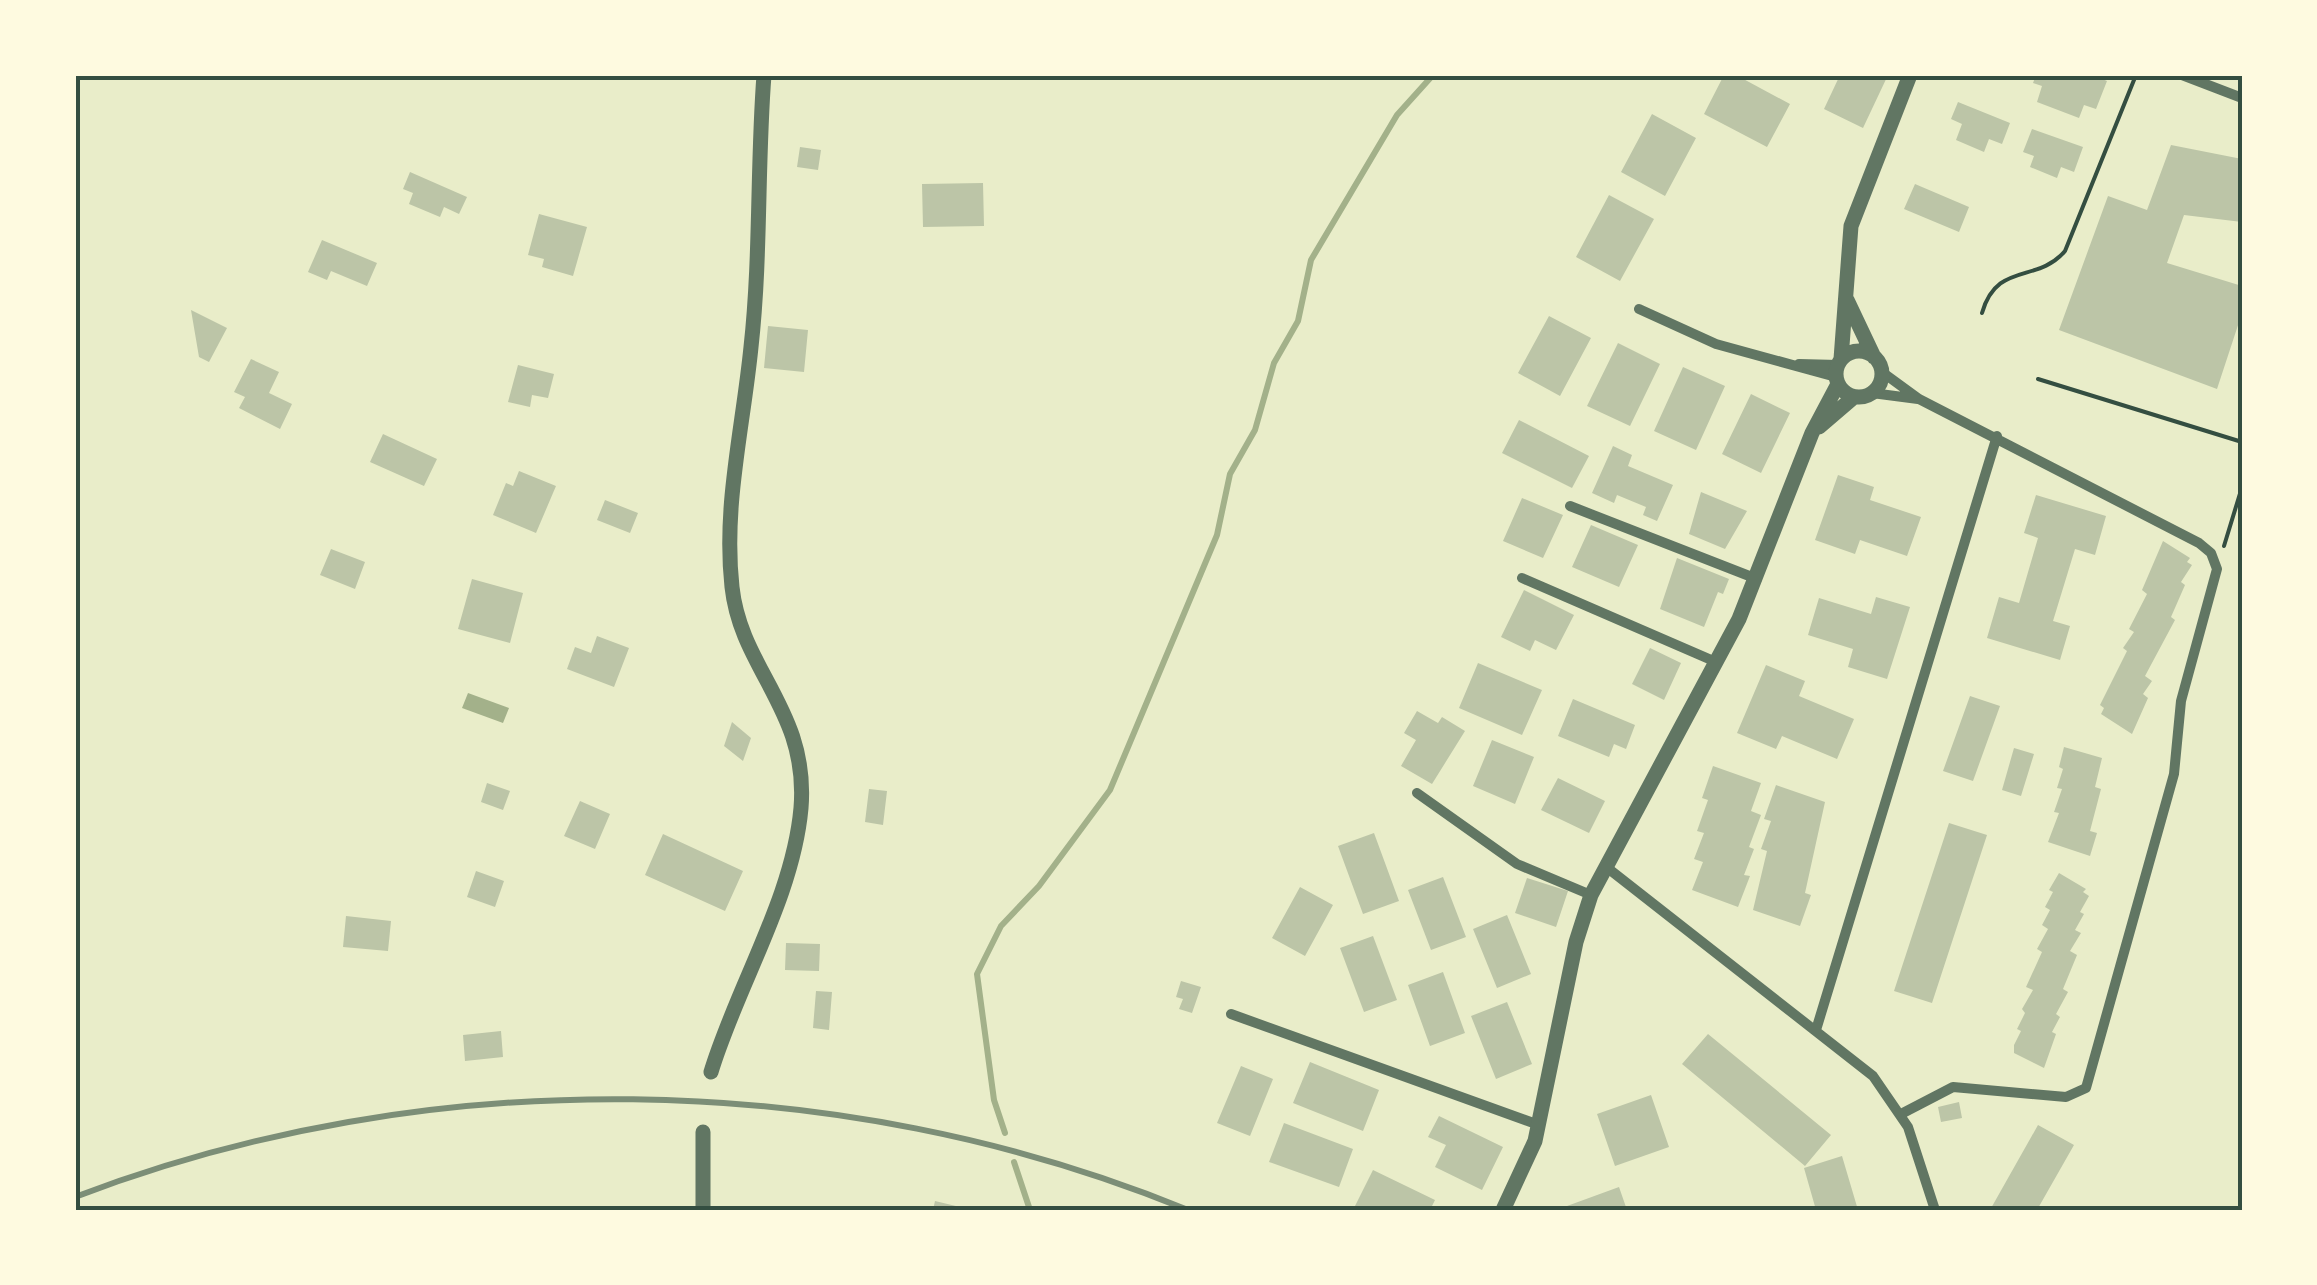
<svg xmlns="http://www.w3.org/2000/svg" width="2317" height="1285" viewBox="0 0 2317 1285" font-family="'Exo 2',sans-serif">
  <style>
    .water { fill: #a3b18a }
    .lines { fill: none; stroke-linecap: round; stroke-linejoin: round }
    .stream { stroke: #a3b18a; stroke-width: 6 }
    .building { fill: #bcc5a7 }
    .path { stroke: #344e41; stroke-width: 4 }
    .minor { stroke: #617663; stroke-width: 10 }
    .tertiary { stroke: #617663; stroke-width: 15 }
    .rail { stroke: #7c8e77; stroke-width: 6 }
    .neatline { fill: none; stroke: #344e41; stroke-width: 4 }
  </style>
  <rect width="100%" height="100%" fill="#e9edc9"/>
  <path class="water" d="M 468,693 L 509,708 L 503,723 L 462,708 Z"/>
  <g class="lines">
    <path class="stream" d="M 1005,1133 L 994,1100 L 977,974 L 1001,926 L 1039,886 L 1110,790 L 1217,535 L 1230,474 L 1255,430 L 1274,363 L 1298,321 L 1311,260 L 1397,115 L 1433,75
      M 1014,1162 L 1030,1210"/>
  </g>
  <path class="building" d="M 1724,75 L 1736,75 L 1790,104 L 1767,147 L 1704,114 Z
    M 1840,75 L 1888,75 L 1863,128 L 1824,109 Z
    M 2036,75 L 2093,75 L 2107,81 L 2096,109 L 2084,105 L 2079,118 L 2037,102 L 2042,86 L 2033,83 Z
    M 1958,102 L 2010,123 L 2002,144 L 1989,139 L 1984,152 L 1956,140 L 1962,124 L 1951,119 Z
    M 1652,114 L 1696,138 L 1665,196 L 1621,172 Z
    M 2032,129 L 2083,147 L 2074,172 L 2061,167 L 2057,178 L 2030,167 L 2034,156 L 2023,152 Z
    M 2171,145 L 2242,159 L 2242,222 L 2184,215 L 2167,263 L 2242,286 L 2242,313 L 2217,389 L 2059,330 L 2108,196 L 2147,210 Z
    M 800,147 L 821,150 L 818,170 L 797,167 Z
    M 410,172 L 467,197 L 459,214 L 444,207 L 440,217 L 409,204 L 413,193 L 403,189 Z
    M 983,183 L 984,226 L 923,227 L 922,184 Z
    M 1915,184 L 1969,207 L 1959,232 L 1904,209 Z
    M 1609,195 L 1654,219 L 1620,281 L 1576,257 Z
    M 539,214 L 587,227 L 573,276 L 542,267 L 544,259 L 528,255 Z
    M 322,240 L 377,263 L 367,286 L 331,271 L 327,280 L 308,272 Z
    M 191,310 L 227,328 L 209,362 L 199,357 Z
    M 1549,316 L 1591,338 L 1560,396 L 1518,373 Z
    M 768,326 L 808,330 L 804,372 L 764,368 Z
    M 1618,343 L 1660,364 L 1630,426 L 1587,406 Z
    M 251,359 L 279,372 L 269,393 L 292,404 L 280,429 L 239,408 L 245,397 L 234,392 Z
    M 518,365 L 554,374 L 548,398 L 532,395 L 530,407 L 508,402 Z
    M 1683,367 L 1725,386 L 1696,450 L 1654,431 Z
    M 1751,394 L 1790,413 L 1761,473 L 1722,454 Z
    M 1519,420 L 1589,456 L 1572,488 L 1502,453 Z
    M 383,434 L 437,459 L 424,486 L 370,462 Z
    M 1613,446 L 1632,455 L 1628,466 L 1673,485 L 1657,521 L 1643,515 L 1646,507 L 1617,495 L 1614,503 L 1592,493 Z
    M 519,471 L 556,486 L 536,533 L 493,515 L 506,483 L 513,486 Z
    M 1838,475 L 1874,487 L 1870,500 L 1921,517 L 1907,556 L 1860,540 L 1855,554 L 1815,540 Z
    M 1701,492 L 1747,511 L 1725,549 L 1689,534 Z
    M 2036,495 L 2106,516 L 2095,555 L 2075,549 L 2053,621 L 2070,626 L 2060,660 L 1987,638 L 1999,597 L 2019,603 L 2038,538 L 2024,533 Z
    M 1522,498 L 1563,515 L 1543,558 L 1503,541 Z
    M 605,500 L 638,513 L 630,533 L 597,520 Z
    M 1591,525 L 1638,545 L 1619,587 L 1572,567 Z
    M 2163,541 L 2190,558 L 2187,562 L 2192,565 L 2181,582 L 2185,585 L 2171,617 L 2175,620 L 2145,676 L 2152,681 L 2143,694 L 2148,698 L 2132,734 L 2101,714 L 2104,708 L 2100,705 L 2127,651 L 2123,648 L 2134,632 L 2129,629 L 2147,594 L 2142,590 Z
    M 331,549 L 365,562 L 355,589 L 320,575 Z
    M 1677,558 L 1729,579 L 1723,594 L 1718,592 L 1704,627 L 1660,609 Z
    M 472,579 L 523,593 L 510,643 L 458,629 Z
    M 1524,590 L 1574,615 L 1556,650 L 1535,640 L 1530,651 L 1501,637 Z
    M 1876,597 L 1910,607 L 1887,679 L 1848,667 L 1853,649 L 1808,635 L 1819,598 L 1871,614 Z
    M 597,636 L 629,648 L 614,687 L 567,669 L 575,647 L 591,653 Z
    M 1650,648 L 1681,663 L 1664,700 L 1632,684 Z
    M 1478,663 L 1542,690 L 1522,735 L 1459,708 Z
    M 1766,665 L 1805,681 L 1799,696 L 1854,719 L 1837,759 L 1782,736 L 1776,749 L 1737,733 Z
    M 1970,696 L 2000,706 L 1973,781 L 1943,771 Z
    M 1573,699 L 1635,725 L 1626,749 L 1614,744 L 1609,757 L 1558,736 Z
    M 1417,711 L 1438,723 L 1442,717 L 1465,731 L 1432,784 L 1401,766 L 1416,740 L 1404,733 Z
    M 732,722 L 751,738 L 743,761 L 724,746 Z
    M 1492,740 L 1534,757 L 1515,804 L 1473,786 Z
    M 2064,747 L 2102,758 L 2095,787 L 2101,789 L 2090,831 L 2097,833 L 2090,856 L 2048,842 L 2059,813 L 2054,812 L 2062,789 L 2057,788 L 2063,769 L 2059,767 Z
    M 2014,748 L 2034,754 L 2021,796 L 2002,790 Z
    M 1713,766 L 1761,783 L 1751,811 L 1761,815 L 1749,847 L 1754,849 L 1744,875 L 1750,876 L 1738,907 L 1692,890 L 1703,862 L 1694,859 L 1704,833 L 1697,831 L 1708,800 L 1702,798 Z
    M 1558,778 L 1605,801 L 1589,833 L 1541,810 Z
    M 487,783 L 510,791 L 503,810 L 481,802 Z
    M 1776,785 L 1825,802 L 1805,893 L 1811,895 L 1800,926 L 1753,910 L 1767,851 L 1761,849 L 1771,821 L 1764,819 Z
    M 869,789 L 887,791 L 883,825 L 865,822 Z
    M 580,801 L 610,814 L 595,849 L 564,836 Z
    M 1949,823 L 1987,835 L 1932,1003 L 1894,991 Z
    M 1374,833 L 1399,901 L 1363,914 L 1338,846 Z
    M 663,834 L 743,871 L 725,911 L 645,875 Z
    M 476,871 L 504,881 L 495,907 L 467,897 Z
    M 2059,873 L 2086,889 L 2083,892 L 2089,896 L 2080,912 L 2084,914 L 2075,930 L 2081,933 L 2070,951 L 2077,955 L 2063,989 L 2068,992 L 2056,1014 L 2060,1017 L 2052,1032 L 2056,1034 L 2044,1068 L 2014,1053 L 2014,1045 L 2021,1031 L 2017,1029 L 2025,1013 L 2022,1009 L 2033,990 L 2026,987 L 2042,952 L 2037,949 L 2048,929 L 2042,925 L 2050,910 L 2045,907 L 2053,892 L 2049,890 Z
    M 1443,877 L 1466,937 L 1431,950 L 1408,890 Z
    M 1527,878 L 1568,891 L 1556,927 L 1515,913 Z
    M 1300,887 L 1333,905 L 1305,956 L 1272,938 Z
    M 1507,915 L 1531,974 L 1497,988 L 1473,929 Z
    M 346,916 L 391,921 L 388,951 L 343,947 Z
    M 1373,936 L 1397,1000 L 1364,1012 L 1340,948 Z
    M 786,943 L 820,944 L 819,971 L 785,970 Z
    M 1443,972 L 1465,1033 L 1430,1046 L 1408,985 Z
    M 1181,981 L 1201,987 L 1192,1013 L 1179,1009 L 1183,999 L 1176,997 Z
    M 816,991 L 832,992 L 829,1030 L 813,1028 Z
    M 1507,1002 L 1532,1064 L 1496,1079 L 1471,1016 Z
    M 501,1031 L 503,1057 L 465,1061 L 463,1035 Z
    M 1708,1034 L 1831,1135 L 1805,1166 L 1682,1064 Z
    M 1310,1062 L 1379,1090 L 1363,1131 L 1293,1103 Z
    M 1241,1066 L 1273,1079 L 1250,1136 L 1217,1123 Z
    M 1651,1095 L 1669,1147 L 1615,1166 L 1597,1114 Z
    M 1959,1102 L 1962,1118 L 1941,1122 L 1938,1107 Z
    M 1439,1116 L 1503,1147 L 1482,1190 L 1435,1167 L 1446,1145 L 1428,1137 Z
    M 1284,1123 L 1353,1149 L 1339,1187 L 1269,1162 Z
    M 2038,1125 L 2074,1145 L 2037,1210 L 1990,1210 Z
    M 1842,1156 L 1858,1210 L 1816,1210 L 1804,1168 Z
    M 1373,1170 L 1435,1200 L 1430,1210 L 1353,1210 Z
    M 1619,1187 L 1627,1210 L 1569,1210 L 1567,1206 Z
    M 935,1201 L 960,1207 L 960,1210 L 933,1210 Z"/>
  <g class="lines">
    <path class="path" d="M 1982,313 C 1997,261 2037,284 2065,251 L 2136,75
      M 2038,379 L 2242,442
      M 2224,546 L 2242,487"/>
    <path class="minor" d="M 2182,75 L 2242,98
      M 1639,309 L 1716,344 L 1836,377
      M 1799,364 L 1838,365
      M 1882,372 L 1919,399 L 2199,543 L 2211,553 L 2217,569 L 2181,701 L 2174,774 L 2086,1088 L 2066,1097 L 1953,1087 L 1901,1114
      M 1872,393 L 1918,399
      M 1570,506 L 1757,579
      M 1522,578 L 1716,662
      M 1417,793 L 1517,864 L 1591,895
      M 1605,866 L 1873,1076 L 1908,1127 L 1935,1210
      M 1231,1014 L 1539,1125
      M 1816,1030 L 1997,436"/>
    <path class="tertiary" d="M 1847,300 L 1874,357
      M1836 374a23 23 0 1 1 46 0a23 23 0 1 1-46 0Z
      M 1841,359 L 1851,226 L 1910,75
      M 1819,427 L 1854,397
      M 711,1072 C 737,986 793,898 801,808 C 809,710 741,670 732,587 C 723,506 743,428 751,347 C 761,257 757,165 764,75
      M 703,1132 L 703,1210
      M 1503,1210 L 1535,1141 L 1576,942 L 1591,895 L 1739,619 L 1812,433 L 1838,384"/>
    <path class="rail" d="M 75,1197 C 427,1062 840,1067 1188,1210"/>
  </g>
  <rect width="2317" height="1285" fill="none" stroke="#fefae0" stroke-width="155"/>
  <rect x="78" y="78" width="2162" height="1130" class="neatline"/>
</svg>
